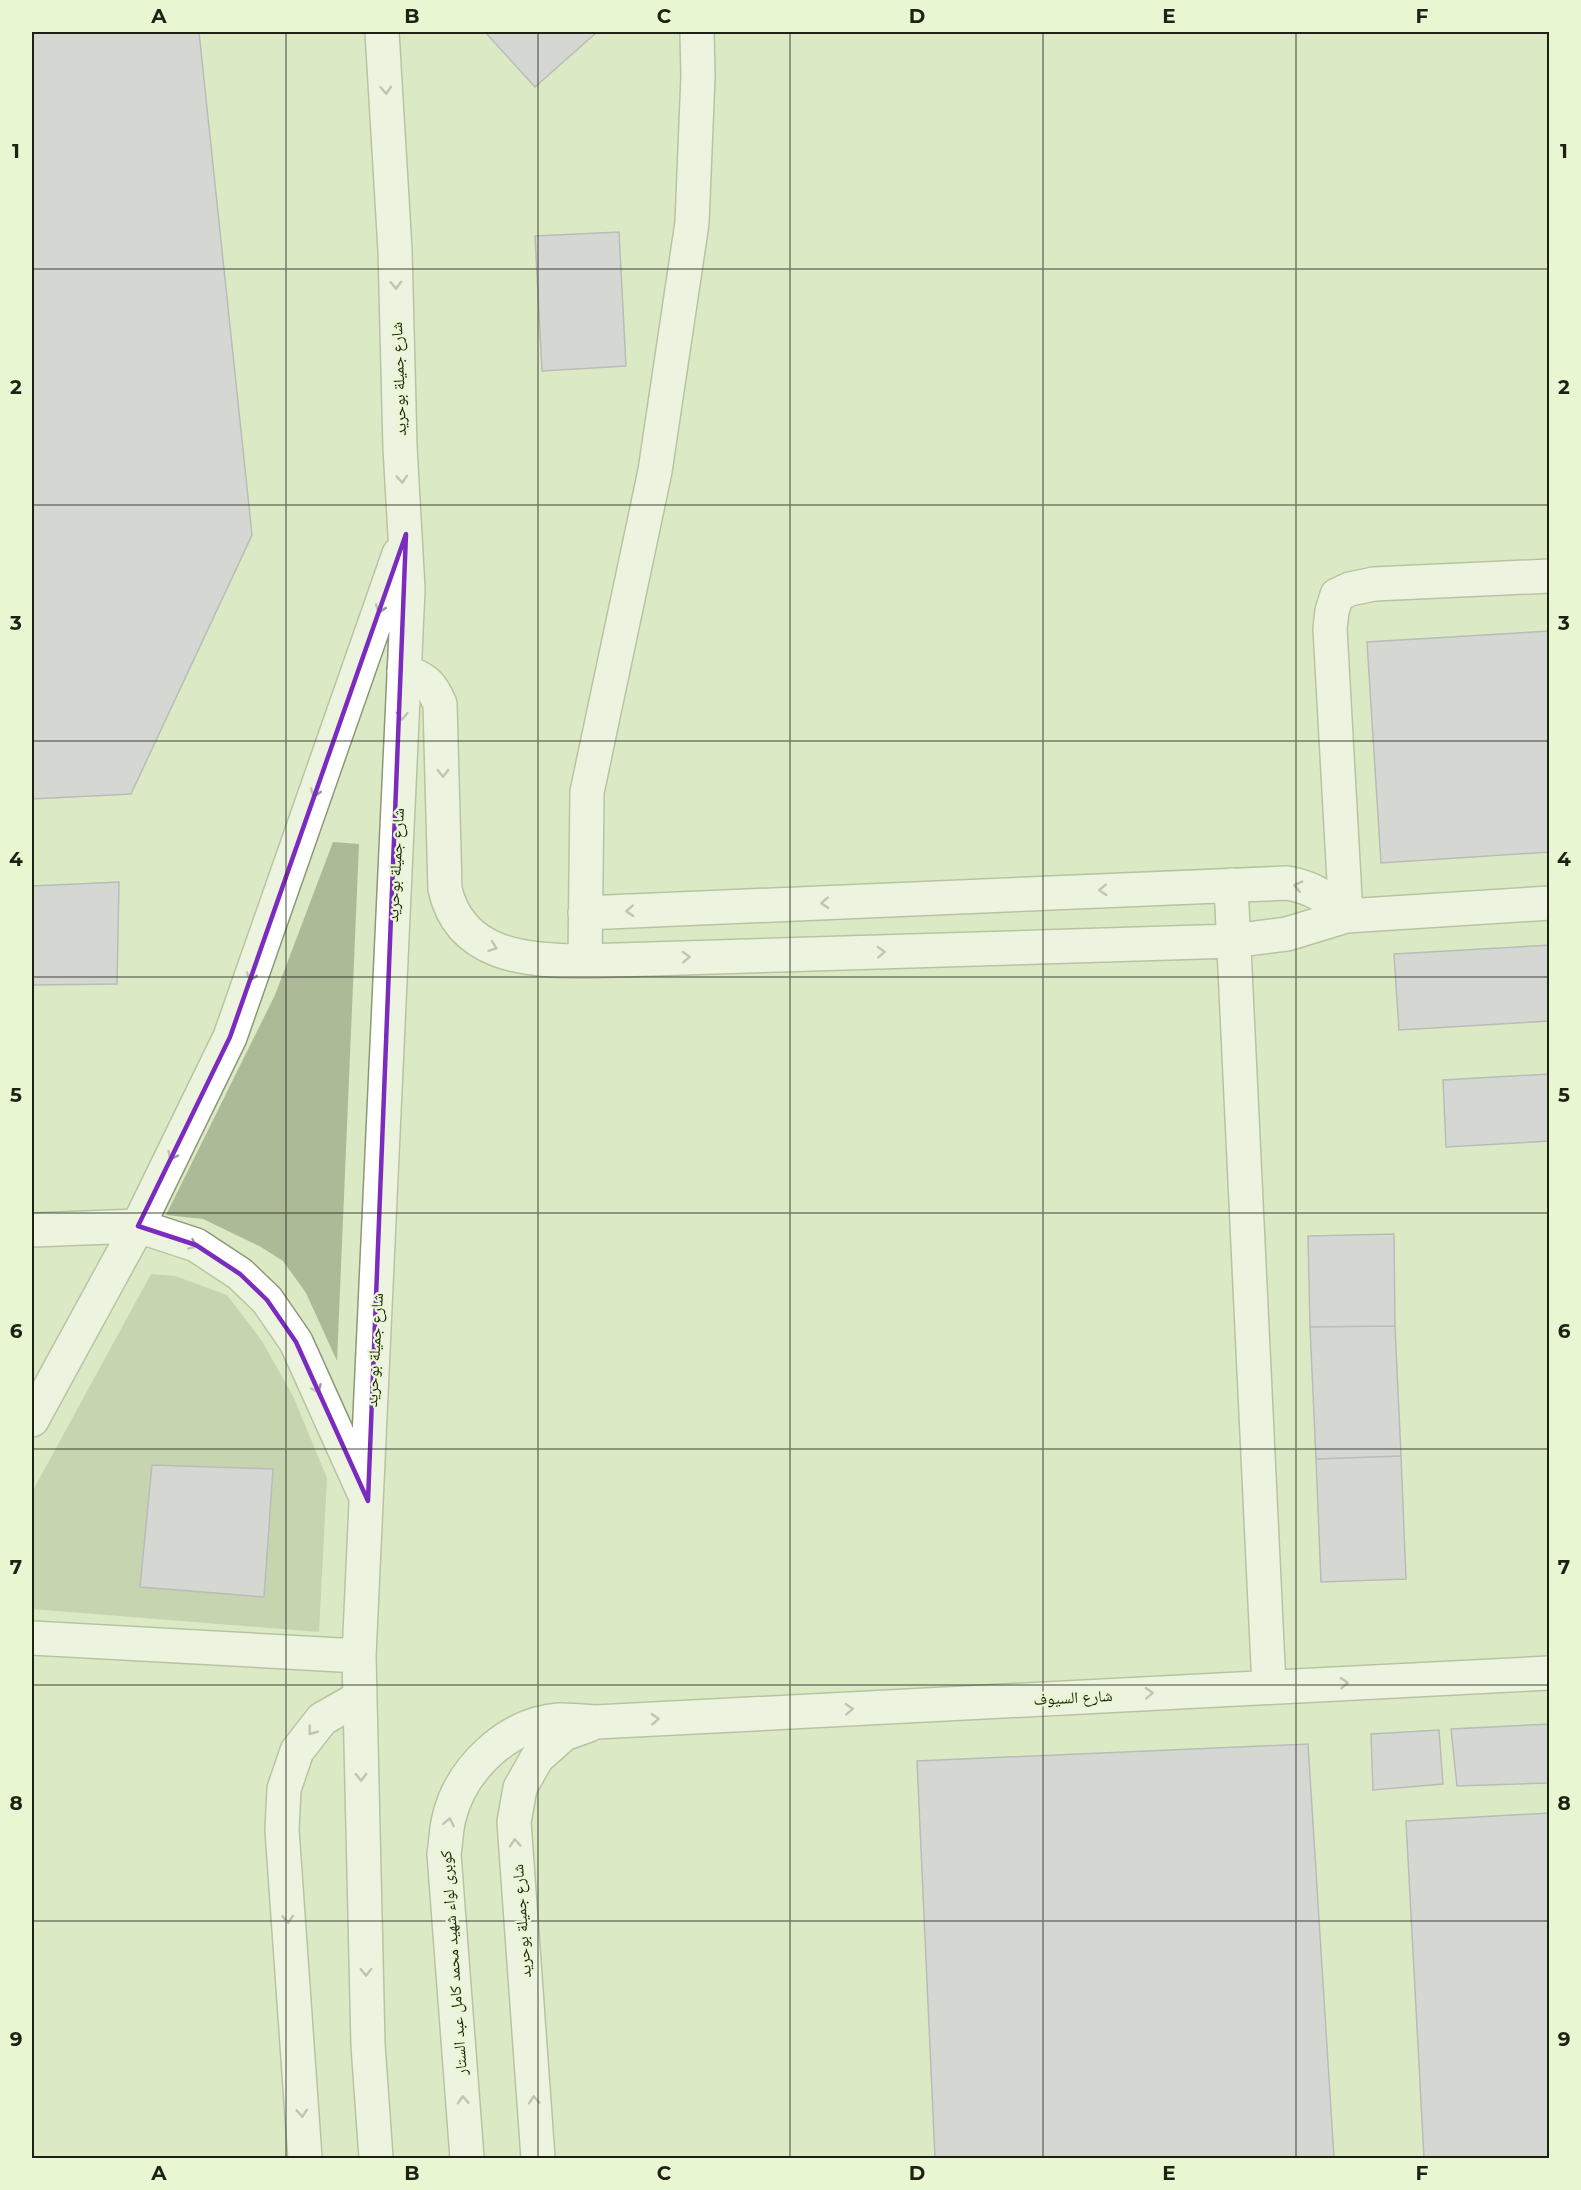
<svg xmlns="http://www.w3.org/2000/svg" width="1581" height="2190" viewBox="0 0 1581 2190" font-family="Montserrat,'Noto Naskh Arabic',sans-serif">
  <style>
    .green { fill: #adba97 }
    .building { fill: #cbc1e3; stroke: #9086a6; stroke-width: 1.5 }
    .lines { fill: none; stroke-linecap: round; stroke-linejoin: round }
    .minor-casing { stroke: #8d9877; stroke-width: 36 }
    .major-casing { stroke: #8d9877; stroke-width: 36 }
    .minor { stroke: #fff; stroke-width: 33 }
    .major { stroke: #fff; stroke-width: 33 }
    .oneway { stroke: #999c96 }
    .marked { fill: none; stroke: #7b2cbf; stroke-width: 4.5; stroke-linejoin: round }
    .grid { fill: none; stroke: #1d2215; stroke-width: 1.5; stroke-opacity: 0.55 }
    .labels { text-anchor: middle; stroke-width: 4.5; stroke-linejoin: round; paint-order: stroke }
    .street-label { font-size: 16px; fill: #1d2215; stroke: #e9f6d2 }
    .neatline { fill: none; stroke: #1d2215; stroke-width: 2 }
    .grid-label { font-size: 20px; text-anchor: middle; font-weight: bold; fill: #1d2215 }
  </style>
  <rect width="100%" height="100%" fill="#dce9c5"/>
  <path class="green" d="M 333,842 L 359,844 L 337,1361 L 306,1293 L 283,1261 L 261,1247 L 203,1219 L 166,1215 L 275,995 Z
    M 151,1274 L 175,1276 L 227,1295 L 262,1341 L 293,1396 L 327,1478 L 319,1632 L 32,1609 L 32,1492 Z"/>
  <path class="building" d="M 32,32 L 199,32 L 252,535 L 131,794 L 32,799 Z
    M 485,32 L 597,32 L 535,87 Z
    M 619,232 L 626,366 L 542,371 L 535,236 Z
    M 1550,631 L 1550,852 L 1381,863 L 1367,642 Z
    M 119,882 L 117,984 L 32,985 L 32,886 Z
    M 1550,945 L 1550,1021 L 1399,1030 L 1394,954 Z
    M 1550,1074 L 1550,1141 L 1446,1147 L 1443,1080 Z
    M 1394,1234 L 1395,1326 L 1310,1327 L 1308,1236 Z
    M 1395,1326 L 1401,1456 L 1316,1459 L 1310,1327 Z
    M 1401,1456 L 1406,1579 L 1321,1582 L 1316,1459 Z
    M 152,1465 L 273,1469 L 264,1597 L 140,1587 Z
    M 1550,1724 L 1550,1783 L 1457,1786 L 1451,1729 Z
    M 1439,1730 L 1443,1784 L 1373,1790 L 1371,1734 Z
    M 1308,1744 L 1334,2158 L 935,2158 L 917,1761 Z
    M 1550,1813 L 1550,2158 L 1424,2158 L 1406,1821 Z"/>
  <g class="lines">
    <g class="minor-casing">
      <path id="minor" d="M 404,671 C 425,679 431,683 440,704 L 445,889 C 460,956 526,961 585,961 L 1233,941 L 1287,934 L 1346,916 L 1550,903
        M 1231,885 L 1269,1687
        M 585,913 L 1287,883 C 1312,887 1329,898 1346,916
        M 1346,916 L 1330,629 L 1332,611 L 1337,595 L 1350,589 L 1374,584 L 1550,576
        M 585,961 L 587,792 L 655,471 L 692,223 L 698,76 L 697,32
        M 32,1230 L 138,1226"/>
    </g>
    <g class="major-casing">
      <path id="major" d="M 138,1226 L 196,1245 L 240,1274 L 267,1300 L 296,1342 L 365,1495
        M 32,1420 L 138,1226 L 230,1037 L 399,554
        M 32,1638 L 359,1656
        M 305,2158 L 282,1830 L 284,1789 L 297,1751 L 322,1719 L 359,1698
        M 376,2158 L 368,2045 L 359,1656 L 408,589 L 400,447 L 395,250 L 382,32
        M 467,2158 L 444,1854 C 446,1842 446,1829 449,1818 C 461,1768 508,1724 559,1720 C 571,1720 584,1721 596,1722 L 1550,1673
        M 538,2158 L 514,1822 L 520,1788 L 537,1758 L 564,1734 L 589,1725"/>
    </g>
    <use href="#minor" class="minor"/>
    <use href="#major" class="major"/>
  </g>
  <defs><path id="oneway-chevron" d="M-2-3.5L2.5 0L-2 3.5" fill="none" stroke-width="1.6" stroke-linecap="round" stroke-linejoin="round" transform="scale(1.5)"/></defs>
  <g class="oneway">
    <use href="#oneway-chevron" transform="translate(386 90) rotate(87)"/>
    <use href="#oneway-chevron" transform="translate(396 285) rotate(88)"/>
    <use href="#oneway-chevron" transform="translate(402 479) rotate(86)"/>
    <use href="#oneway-chevron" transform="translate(380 609) rotate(109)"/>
    <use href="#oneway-chevron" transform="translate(402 716) rotate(93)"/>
    <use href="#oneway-chevron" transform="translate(443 773) rotate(89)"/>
    <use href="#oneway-chevron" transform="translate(315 793) rotate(109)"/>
    <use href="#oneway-chevron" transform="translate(1298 886) rotate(-167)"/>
    <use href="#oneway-chevron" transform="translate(1103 890) rotate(177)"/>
    <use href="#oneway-chevron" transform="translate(825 903) rotate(177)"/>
    <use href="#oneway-chevron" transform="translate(630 911) rotate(177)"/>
    <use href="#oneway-chevron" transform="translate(493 947) rotate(20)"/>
    <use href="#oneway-chevron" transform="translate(881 952) rotate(-2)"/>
    <use href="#oneway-chevron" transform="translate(686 957) rotate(-2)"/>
    <use href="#oneway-chevron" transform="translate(251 977) rotate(109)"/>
    <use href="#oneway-chevron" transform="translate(172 1156) rotate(116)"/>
    <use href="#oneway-chevron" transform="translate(193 1245) rotate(24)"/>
    <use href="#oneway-chevron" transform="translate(317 1389) rotate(66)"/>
    <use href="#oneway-chevron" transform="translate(1344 1683) rotate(-3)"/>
    <use href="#oneway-chevron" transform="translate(1149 1693) rotate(-3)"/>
    <use href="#oneway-chevron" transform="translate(849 1709) rotate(-3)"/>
    <use href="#oneway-chevron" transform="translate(655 1719) rotate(-3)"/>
    <use href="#oneway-chevron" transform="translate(312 1731) rotate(127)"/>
    <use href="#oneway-chevron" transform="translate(361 1777) rotate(89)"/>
    <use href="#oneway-chevron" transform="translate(449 1822) rotate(-79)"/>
    <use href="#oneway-chevron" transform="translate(515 1843) rotate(-94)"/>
    <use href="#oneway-chevron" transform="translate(288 1919) rotate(86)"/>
    <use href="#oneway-chevron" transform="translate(366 1972) rotate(89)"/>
    <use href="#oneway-chevron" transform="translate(463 2100) rotate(-94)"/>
    <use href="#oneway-chevron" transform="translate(534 2100) rotate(-94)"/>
    <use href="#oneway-chevron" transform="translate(302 2113) rotate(86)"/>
  </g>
  <path d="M0 0H1581V2190H0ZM 406,534 L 368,1501 L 296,1342 L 267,1300 L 240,1274 L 196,1245 L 138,1226 L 230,1037 Z" fill="#dce9c5" fill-opacity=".55" fill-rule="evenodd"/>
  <path class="marked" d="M 406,534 L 368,1501 L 296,1342 L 267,1300 L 240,1274 L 196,1245 L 138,1226 L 230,1037 Z"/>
  <path class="grid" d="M 286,32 L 286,2158M 538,32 L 538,2158M 790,32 L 790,2158M 1043,32 L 1043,2158M 1296,32 L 1296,2158M 32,269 L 1550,269M 32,505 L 1550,505M 32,741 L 1550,741M 32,977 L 1550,977M 32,1213 L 1550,1213M 32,1449 L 1550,1449M 32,1685 L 1550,1685M 32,1921 L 1550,1921"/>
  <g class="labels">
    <g class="street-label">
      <text transform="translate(398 379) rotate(-92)" y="6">شارع جميلة بوحريد</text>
      <text transform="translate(395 865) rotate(-87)" y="6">شارع جميلة بوحريد</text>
      <text transform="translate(374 1350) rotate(-87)" y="6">شارع جميلة بوحريد</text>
      <text transform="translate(1073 1697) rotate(-3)" y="6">شارع السيوف</text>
      <text transform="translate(521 1921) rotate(-94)" y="6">شارع جميلة بوحريد</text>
      <text transform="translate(453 1963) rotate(-94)" y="6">كوبرى لواء شهيد محمد كامل عبد الستار</text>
    </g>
  </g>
  <rect width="1581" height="2190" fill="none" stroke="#e9f6d2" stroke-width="66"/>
  <rect x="33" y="33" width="1515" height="2124" class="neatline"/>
  <g class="grid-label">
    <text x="159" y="23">A</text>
    <text x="412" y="23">B</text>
    <text x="664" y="23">C</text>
    <text x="917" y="23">D</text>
    <text x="1169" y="23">E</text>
    <text x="1422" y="23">F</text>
    <text x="16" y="158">1</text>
    <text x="1564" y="158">1</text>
    <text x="16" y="394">2</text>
    <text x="1564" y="394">2</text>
    <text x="16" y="630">3</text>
    <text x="1564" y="630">3</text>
    <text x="16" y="866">4</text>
    <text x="1564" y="866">4</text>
    <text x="16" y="1102">5</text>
    <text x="1564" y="1102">5</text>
    <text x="16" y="1338">6</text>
    <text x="1564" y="1338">6</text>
    <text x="16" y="1574">7</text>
    <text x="1564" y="1574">7</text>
    <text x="16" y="1810">8</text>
    <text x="1564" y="1810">8</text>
    <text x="16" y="2046">9</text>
    <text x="1564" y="2046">9</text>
    <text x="159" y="2180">A</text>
    <text x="412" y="2180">B</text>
    <text x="664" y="2180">C</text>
    <text x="917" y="2180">D</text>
    <text x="1169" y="2180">E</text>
    <text x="1422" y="2180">F</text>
  </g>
</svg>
